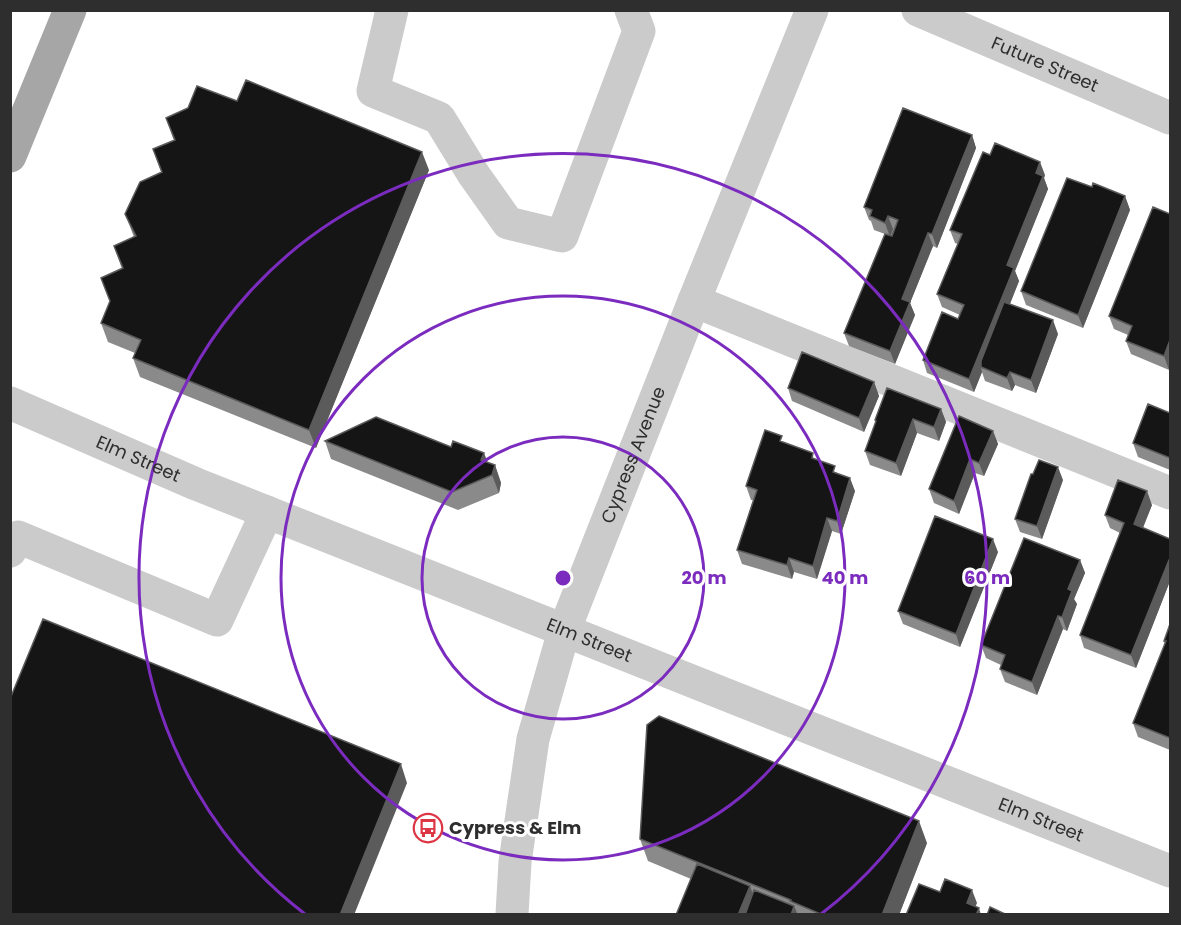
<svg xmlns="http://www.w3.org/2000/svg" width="1181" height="925" viewBox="0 0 1181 925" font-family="Poppins,sans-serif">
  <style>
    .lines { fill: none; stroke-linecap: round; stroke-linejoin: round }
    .minor { stroke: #cbcbcb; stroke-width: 33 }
    .major { stroke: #a6a6a6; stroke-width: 33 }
    .wall { fill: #8a8a8a }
    .shaded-wall { fill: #5b5b5b }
    .building { fill: #151515; stroke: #5b5b5b; stroke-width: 1.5 }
    .ring { fill: none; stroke: #7b2cbf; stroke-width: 3 }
    .labels { text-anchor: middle; stroke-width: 6; stroke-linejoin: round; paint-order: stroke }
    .street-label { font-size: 18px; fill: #2e2e2e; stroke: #fff }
    .poi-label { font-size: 18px; font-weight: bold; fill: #2e2e2e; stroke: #fff; text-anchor: start }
    .centre { fill: #7b2cbf; stroke: #fff; stroke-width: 3 }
    .ring-label { font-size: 18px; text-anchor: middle; font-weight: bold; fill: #7b2cbf; stroke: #fff; stroke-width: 6; stroke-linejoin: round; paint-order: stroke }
  </style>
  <rect width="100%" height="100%" fill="#fff"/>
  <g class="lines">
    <g class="minor">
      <path d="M 392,10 L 373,91 L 439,118 L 474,175 L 508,223 L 562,236 L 639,31 L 631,10"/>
      <path id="s1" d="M 918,10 L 1170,118"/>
      <path d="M 694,301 L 1170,493"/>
      <path id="s2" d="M 10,403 L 196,484 L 1170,871"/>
      <path d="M 10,551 L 18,537 L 217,620 L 267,512"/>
      <path id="s3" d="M 512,914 L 515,862 L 533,739 L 564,631 L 694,301 L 812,10"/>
    </g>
    <path class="major" d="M 10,156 L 70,10"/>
  </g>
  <path class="wall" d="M 237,101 L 429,170 L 316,448 L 140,377 L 133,358 L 135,353 L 108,342 L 101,323 L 110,302 L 101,278 L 122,269 L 114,246 L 134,237 L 125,214 L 161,172 L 153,149 L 174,141 L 166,118 Z
    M 972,135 L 976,148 L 937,248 L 933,246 L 910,303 L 915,315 L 895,364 L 849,346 L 844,333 L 885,234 L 874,230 L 871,221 L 869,220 L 864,207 Z
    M 1045,175 L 1044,178 L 1048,189 L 1015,271 L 1019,281 L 1010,304 L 1058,334 L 1036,393 L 1015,385 L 1012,391 L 985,381 L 982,372 L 974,392 L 927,373 L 923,360 L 958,319 L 960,315 L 942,307 L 937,294 L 958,244 L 955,243 L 950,230 Z
    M 1092,187 L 1125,196 L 1130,210 L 1083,328 L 1026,305 L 1021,291 Z
    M 1153,207 L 1169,370 L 1131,354 L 1126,341 L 1128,335 L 1114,329 L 1109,316 Z
    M 874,382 L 879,396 L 864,432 L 792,401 L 788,388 Z
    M 941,409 L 946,422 L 939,441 L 917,433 L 901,476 L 870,465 L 865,451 L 876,423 L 875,420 Z
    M 1170,413 L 1170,470 L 1138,457 L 1133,443 Z
    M 993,431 L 998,444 L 984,476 L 975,473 L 959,514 L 934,503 L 929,489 Z
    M 325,441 L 451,447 L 484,453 L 487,462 L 495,465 L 501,483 L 499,493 L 458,510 L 331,459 Z
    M 785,443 L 816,459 L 837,473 L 855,491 L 841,534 L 832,531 L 817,579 L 794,572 L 792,579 L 742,564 L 737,550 L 753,500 L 751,500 L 746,486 Z
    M 1063,480 L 1042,539 L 1020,532 L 1015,519 Z
    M 1152,505 L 1143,528 L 1170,539 L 1170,581 L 1136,668 L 1084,648 L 1080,635 L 1120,533 L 1110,528 L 1105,515 Z
    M 998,552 L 960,647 L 903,624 L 898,611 Z
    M 1080,560 L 1085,573 L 1074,599 L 1077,604 L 1067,631 L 1063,629 L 1037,695 L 1005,682 L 1000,669 L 1001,665 L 986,658 L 981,645 Z
    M 1170,624 L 1170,750 L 1138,737 L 1133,723 L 1165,644 L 1164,641 Z
    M 640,839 L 927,843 L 899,915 L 676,915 L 691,879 L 648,861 Z"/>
  <path class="shaded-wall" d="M 972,135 L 976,148 L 937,248 L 932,234 Z
    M 422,152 L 429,170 L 316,448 L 309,430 Z
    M 1040,162 L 1045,175 L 1044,178 L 1048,189 L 1015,271 L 1019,281 L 984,369 L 981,367 L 982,372 L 974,392 L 969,379 L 1007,265 L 1036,173 Z
    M 1125,196 L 1130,210 L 1083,328 L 1078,315 Z
    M 888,216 L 893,229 L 890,237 L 885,223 Z
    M 928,233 L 933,246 L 910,303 L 915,315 L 895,364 L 890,351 L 902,299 Z
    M 1053,320 L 1058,334 L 1036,393 L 1031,380 Z
    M 1170,340 L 1170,365 L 1169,370 L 1164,356 Z
    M 1010,372 L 1015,385 L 1012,391 L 1007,378 Z
    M 874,382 L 879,396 L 864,432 L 859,418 Z
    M 941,409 L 946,422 L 939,441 L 934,427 Z
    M 913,419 L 917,433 L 901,476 L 896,463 Z
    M 993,431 L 998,444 L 984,476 L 979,463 Z
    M 484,453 L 491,471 L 481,460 Z
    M 970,459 L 975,473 L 959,514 L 954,501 Z
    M 495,465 L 501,483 L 499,493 L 492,475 Z
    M 1058,467 L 1063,480 L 1042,539 L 1037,526 Z
    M 850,478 L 855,491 L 841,534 L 837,521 Z
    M 1147,491 L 1152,505 L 1139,537 L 1134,524 Z
    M 827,518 L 832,531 L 817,579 L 813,566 Z
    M 993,539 L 998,552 L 960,647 L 956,634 Z
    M 789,558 L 794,572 L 792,579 L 787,565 Z
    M 1080,560 L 1085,573 L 1074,599 L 1077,604 L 1067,631 L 1062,617 L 1068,589 Z
    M 1169,560 L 1170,564 L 1170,581 L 1136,668 L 1131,655 Z
    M 1058,616 L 1063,629 L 1037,695 L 1032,682 Z
    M 401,764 L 407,783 L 354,915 L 340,915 Z
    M 919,821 L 927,843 L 899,915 L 882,915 Z
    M 750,886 L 759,912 L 758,915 L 738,915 Z
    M 972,890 L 977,903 L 972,915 L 967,903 Z
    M 794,906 L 798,915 L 791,915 Z
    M 979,908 L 981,915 L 976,915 Z"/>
  <path class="building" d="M 246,80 L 422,152 L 309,430 L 133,358 L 141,340 L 101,323 L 110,301 L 101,278 L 123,268 L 114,246 L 136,236 L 125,214 L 140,182 L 162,172 L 153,149 L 175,140 L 166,118 L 188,108 L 197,86 L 237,101 Z
    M 903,108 L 972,135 L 932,234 L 928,233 L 902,299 L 910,302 L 890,351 L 844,333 L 885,234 L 892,236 L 898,220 L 888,216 L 885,223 L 870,216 L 872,210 L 864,207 Z
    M 995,143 L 1040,162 L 1036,173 L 1043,176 L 1007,265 L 1014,268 L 969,379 L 923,360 L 942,312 L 958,319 L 964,305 L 937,294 L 962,234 L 950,230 L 983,152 L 990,155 Z
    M 1067,178 L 1092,187 L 1093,183 L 1125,196 L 1078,315 L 1021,291 Z
    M 1153,207 L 1170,214 L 1170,340 L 1164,356 L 1126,341 L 1132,326 L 1109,316 Z
    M 1004,302 L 1053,320 L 1031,380 L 1010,372 L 1007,378 L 981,367 L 981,361 Z
    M 802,352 L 874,382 L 859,418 L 788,388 Z
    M 887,388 L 941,409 L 934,427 L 913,419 L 896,463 L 865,451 L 876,421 L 875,420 Z
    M 1148,404 L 1170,413 L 1170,458 L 1133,443 Z
    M 959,416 L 993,431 L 979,463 L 970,459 L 954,501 L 929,489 Z
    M 376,417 L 451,447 L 453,441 L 484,453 L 481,460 L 495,465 L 492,475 L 452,492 L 325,441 Z
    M 765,430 L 782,436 L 780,441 L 813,453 L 812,458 L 835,466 L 833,472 L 850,478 L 837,521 L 827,518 L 813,566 L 789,558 L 787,565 L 737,550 L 757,490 L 746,486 Z
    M 1039,460 L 1058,467 L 1037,526 L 1015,519 L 1031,474 L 1033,474 Z
    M 1118,480 L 1147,491 L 1134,524 L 1170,539 L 1170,560 L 1169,560 L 1131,655 L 1080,635 L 1124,523 L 1105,515 Z
    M 935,516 L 993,539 L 956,634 L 898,611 Z
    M 1024,538 L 1080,560 L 1068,589 L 1072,591 L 1062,617 L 1058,616 L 1032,682 L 1000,669 L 1005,655 L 981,645 Z
    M 43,619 L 401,764 L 340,915 L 10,915 L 10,699 Z
    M 1170,624 L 1170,738 L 1133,723 L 1166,641 L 1164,641 Z
    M 659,716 L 919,821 L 882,915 L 823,915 L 790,901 L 791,900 L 640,839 L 647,725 Z
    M 697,864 L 750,886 L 738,915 L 676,915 Z
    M 945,879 L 972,890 L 967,903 L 979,908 L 976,915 L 906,915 L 919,884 L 940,892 Z
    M 754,890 L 794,906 L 791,915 L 745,915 Z
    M 990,907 L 1007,915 L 987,915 Z"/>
  <g class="ring">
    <circle cx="563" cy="578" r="141"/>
    <circle cx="563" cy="578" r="282"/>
    <path d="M305 914A424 424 0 1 1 821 914"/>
  </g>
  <defs>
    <g id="bus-ring" transform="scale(1.5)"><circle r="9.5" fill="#fff" stroke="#dd3746" stroke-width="1.5"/><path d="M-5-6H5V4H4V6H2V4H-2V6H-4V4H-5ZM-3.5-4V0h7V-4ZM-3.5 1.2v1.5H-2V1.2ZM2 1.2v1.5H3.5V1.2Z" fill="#dd3746"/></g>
  </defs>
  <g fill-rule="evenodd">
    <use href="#bus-ring" x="428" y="828"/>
  </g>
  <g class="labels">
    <g class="street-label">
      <text dy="6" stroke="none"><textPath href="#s1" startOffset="138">Future Street</textPath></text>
      <text dy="6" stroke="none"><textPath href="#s3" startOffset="478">Cypress Avenue</textPath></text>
      <text dy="6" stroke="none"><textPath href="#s2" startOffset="140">Elm Street</textPath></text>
      <text dy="6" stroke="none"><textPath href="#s2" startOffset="626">Elm Street</textPath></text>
      <text dy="6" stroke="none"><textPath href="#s2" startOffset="1112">Elm Street</textPath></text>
    </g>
    <g class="poi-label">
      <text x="449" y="834">Cypress &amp; Elm</text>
    </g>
  </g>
  <circle cx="563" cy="578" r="9" class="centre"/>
  <g class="ring-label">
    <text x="704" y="584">20 m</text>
    <text x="845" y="584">40 m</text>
    <text x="987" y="584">60 m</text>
  </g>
  <rect width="1181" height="925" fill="none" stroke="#2e2e2e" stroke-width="24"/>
</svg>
